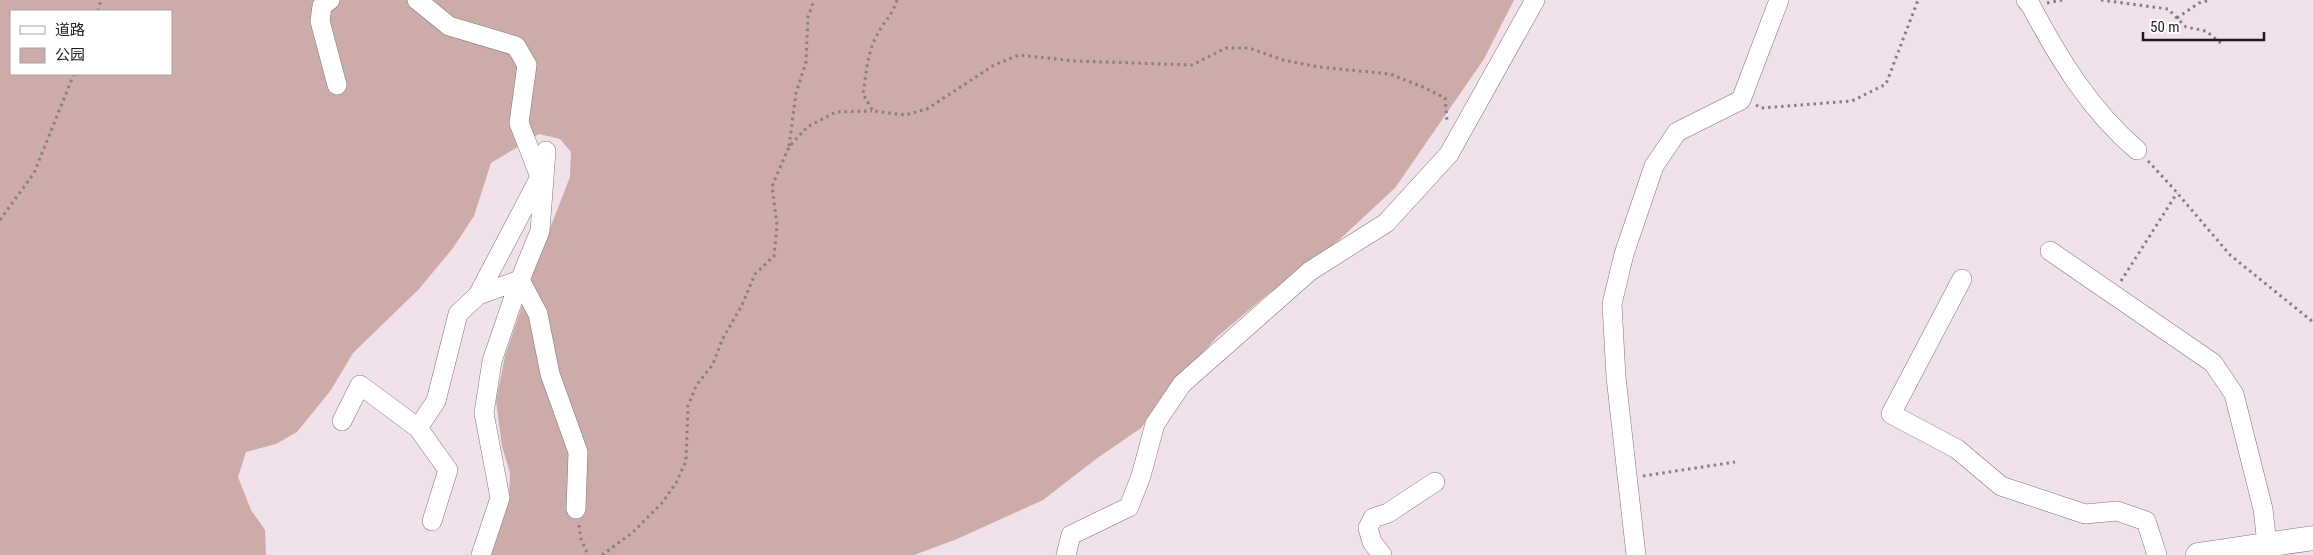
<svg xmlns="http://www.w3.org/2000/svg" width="2313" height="555" viewBox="0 0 2313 555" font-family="'Roboto Condensed','Noto Sans SC',sans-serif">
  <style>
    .green { fill: #ccaba9; fill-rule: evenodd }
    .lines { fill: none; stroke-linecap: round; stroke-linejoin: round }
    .minor-casing { stroke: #81737b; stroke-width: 20 }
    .major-casing { stroke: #81737b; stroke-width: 25 }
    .path { stroke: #887d83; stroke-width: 3; stroke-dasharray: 2.5 4; stroke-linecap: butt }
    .minor { stroke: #fff; stroke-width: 19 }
    .major { stroke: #fff; stroke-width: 24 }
  </style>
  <rect width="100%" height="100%" fill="#f1e1ea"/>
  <path class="green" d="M 0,0 L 1514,0 L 1484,59 L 1395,188 L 1339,240 L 1262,299 L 1217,337 L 1171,388 L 1141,428 L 1096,459 L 1043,500 L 957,539 L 914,555 L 490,555 L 509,497 L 510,473 L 502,446 L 496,401 L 505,356 L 538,259 L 570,177 L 571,152 L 560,139 L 539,134 L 491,163 L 474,216 L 453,248 L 419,289 L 353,353 L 331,390 L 297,432 L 276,444 L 246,452 L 238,477 L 251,510 L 265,530 L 266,555 L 0,555 ZM 11,11 L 171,11 L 171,74 L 11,74 Z"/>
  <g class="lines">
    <g class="minor-casing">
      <path id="minor" d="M 330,0 L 322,6 L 320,21 L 337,85
        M 417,0 L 449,26 L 516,46 L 527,65 L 519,123 L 540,177 L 478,295 L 458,314 L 436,401 L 418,428 L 448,470 L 432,521
        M 2026,0 L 2031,6 C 2059,59 2091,111 2137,150
        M 2050,251 L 2213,363 L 2234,394 L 2263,509 L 2267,544
        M 1962,279 L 1891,414 L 1957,449 L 2001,486 L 2085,514 L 2117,511 L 2146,521 L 2157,555
        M 478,295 L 520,280 L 538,314 L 550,374 L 578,452 L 576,509
        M 342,421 L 360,385 L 418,428
        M 481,555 L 500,498 L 484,413 L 492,361 L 518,285 L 540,231 L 546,151
        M 1066,555 L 1071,535 L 1129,507 L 1141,476 L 1155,424 L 1182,384 L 1310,271 L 1386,223 L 1449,154 L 1535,0
        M 1382,555 L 1372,542 L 1368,528 L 1373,518 L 1388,513 L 1435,482
        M 1636,555 L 1616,377 L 1612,304 L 1624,254 L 1654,166 L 1677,132 L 1741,100 L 1779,0"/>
    </g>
    <g class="major-casing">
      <path id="major" d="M 2198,555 L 2313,538"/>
    </g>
    <path class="path" d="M 897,0 C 891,18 883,22 876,37 C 867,54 866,76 863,94 L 873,111 L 905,115 L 927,109 L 994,65 L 1019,55 L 1075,61 L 1192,65 L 1226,48 L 1249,48 L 1283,60 L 1319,67 L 1390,74 L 1423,87 L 1445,98 L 1447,121
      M 2101,0 L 2168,9 L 2186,27 L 2206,31 L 2222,44
      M 2047,3 L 2063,0
      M 98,11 L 101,0
      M 2177,18 L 2199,3 L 2210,0
      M 1756,105 L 1761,108 L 1852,101 L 1886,84 L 1918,0
      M 789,146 L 796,93 L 806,62 L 808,17 L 814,0
      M 2148,161 L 2173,188 L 2230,255 L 2313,322
      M 0,220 L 34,173 L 74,74
      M 2121,281 L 2177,193
      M 1643,476 L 1735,462
      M 579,525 L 581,539 L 588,555
      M 602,555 L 632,533 L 662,503 L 676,483 L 686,461 L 688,406 L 696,386 L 713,364 L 722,340 L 742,305 L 755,274 L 774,256 L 777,225 L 772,186 L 789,147 L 807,127 L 836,112 L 872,111"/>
    <use href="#minor" class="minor"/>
    <use href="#major" class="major"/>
  </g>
  <rect x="10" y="10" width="162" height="65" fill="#ffffff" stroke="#a6a3a5"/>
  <rect x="20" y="26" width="25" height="8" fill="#ffffff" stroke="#a6a3a5"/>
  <text x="55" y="35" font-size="15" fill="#201a1d">道路</text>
  <rect x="20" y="48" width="25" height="15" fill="#ccaba9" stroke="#a6a3a5"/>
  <text x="55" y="60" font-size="15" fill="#201a1d">公园</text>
  <path d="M2143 32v8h121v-8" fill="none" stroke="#201a1d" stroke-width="2.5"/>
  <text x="2150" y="32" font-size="15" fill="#201a1d" stroke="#ffffff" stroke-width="4" paint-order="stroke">50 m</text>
</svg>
